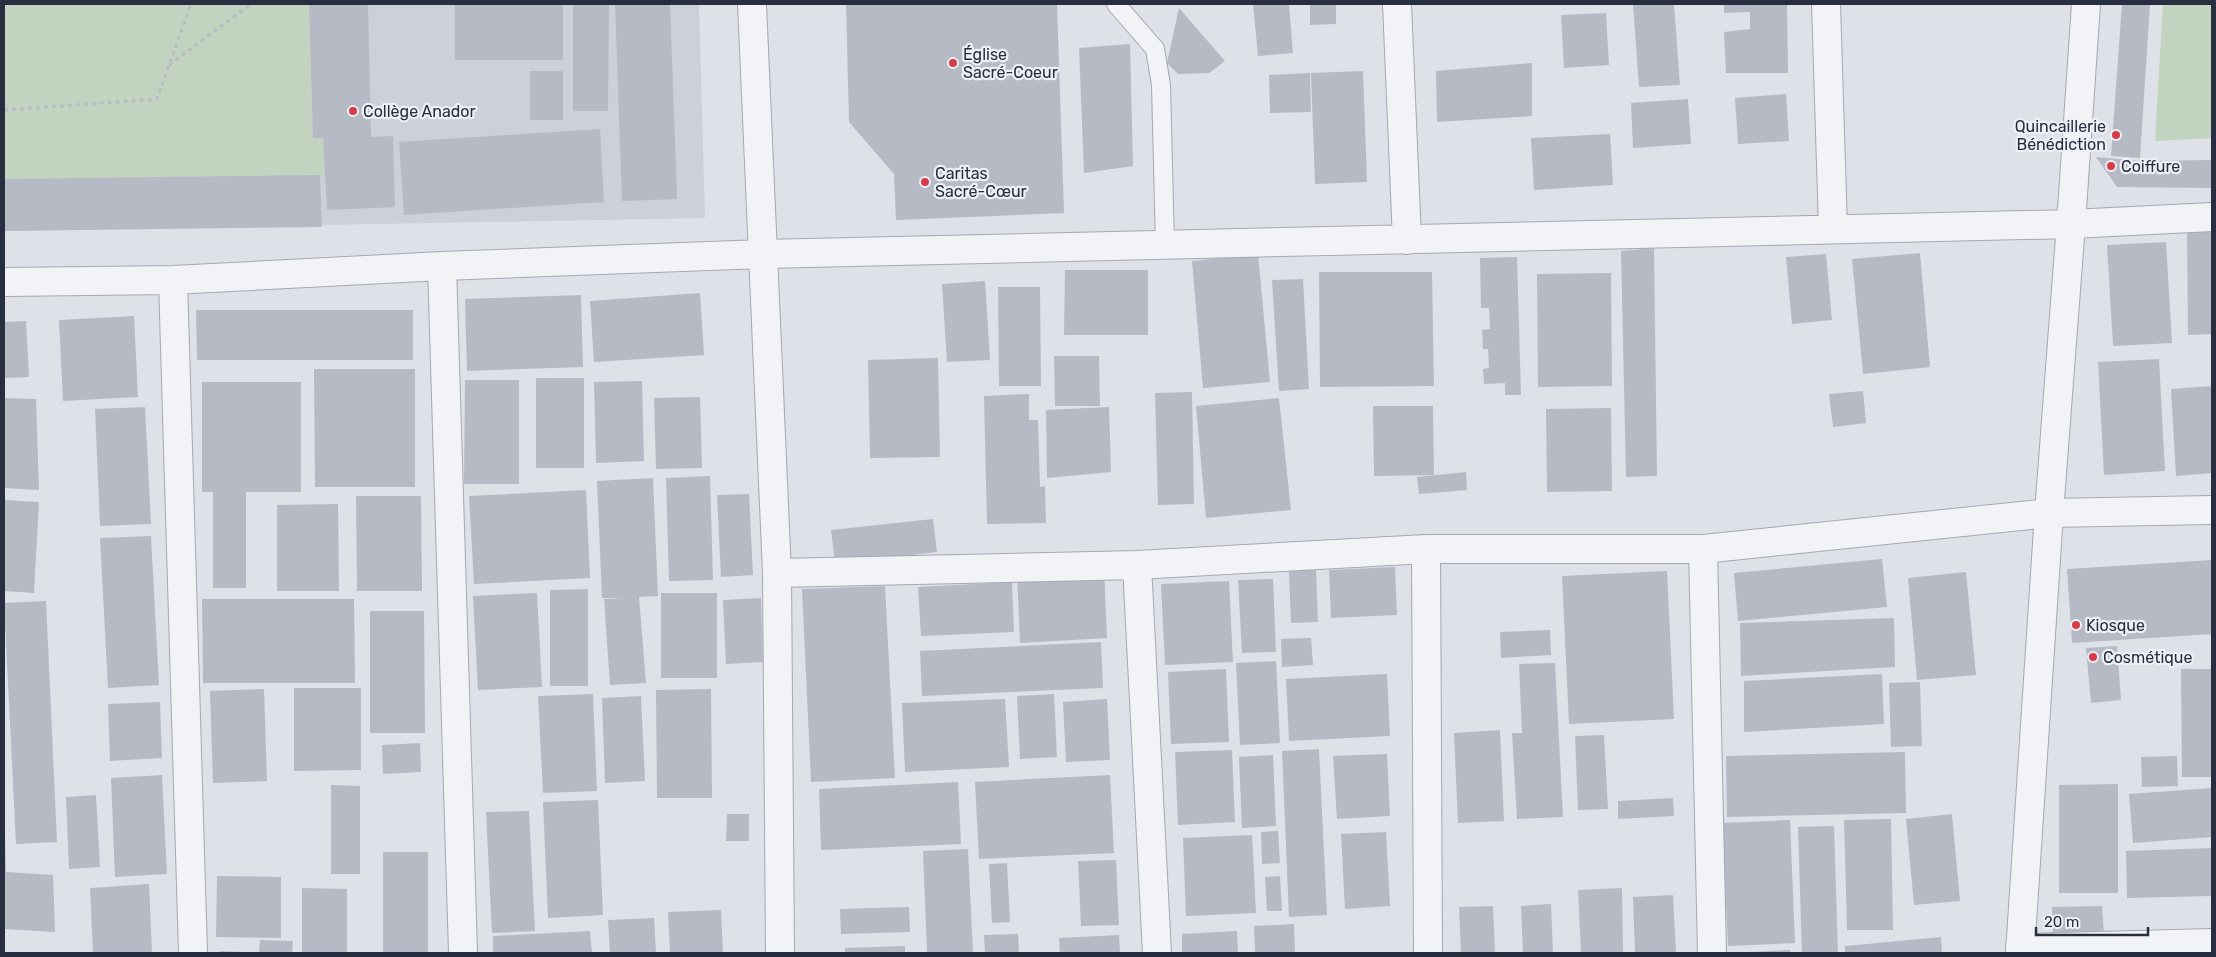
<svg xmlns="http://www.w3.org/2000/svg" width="2216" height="957" viewBox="0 0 2216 957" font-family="Rubik,sans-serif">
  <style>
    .built { fill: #ccd0db }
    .green { fill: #c2d3bf }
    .building { fill: #b5bac5 }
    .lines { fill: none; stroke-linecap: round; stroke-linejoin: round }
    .service-casing { stroke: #a3a8b2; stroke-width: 20 }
    .minor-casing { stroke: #a3a8b2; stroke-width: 30 }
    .tertiary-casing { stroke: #a3a8b2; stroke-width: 30 }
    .path { stroke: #b8bcc4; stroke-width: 3; stroke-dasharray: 4 4; stroke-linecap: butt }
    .service { stroke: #f1f3f7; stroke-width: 18 }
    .minor { stroke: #f1f3f7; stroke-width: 28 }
    .tertiary { stroke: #f1f3f7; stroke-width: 28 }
    .poi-dot { fill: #d43d47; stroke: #eef0f6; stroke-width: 2 }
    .labels { text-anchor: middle; stroke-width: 4.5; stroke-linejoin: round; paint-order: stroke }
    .poi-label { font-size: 16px; fill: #272e40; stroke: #eef0f6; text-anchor: start }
  </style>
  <rect width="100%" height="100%" fill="#dee1e8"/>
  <path class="built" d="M 4,4 L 699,4 L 705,218 L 4,231 Z"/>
  <path class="green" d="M 4,4 L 309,4 L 313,138 L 323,138 L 325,175 L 4,179 Z
    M 2163,4 L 2212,4 L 2212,138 L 2155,141 Z"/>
  <path class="building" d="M 309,4 L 368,4 L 371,137 L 393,136 L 395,207 L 327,210 L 323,138 L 313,138 Z
    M 455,4 L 563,4 L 563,60 L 455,60 Z
    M 573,4 L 609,4 L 608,111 L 573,111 Z
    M 615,4 L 670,4 L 677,199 L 622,201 Z
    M 846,4 L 1057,4 L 1064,213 L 896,220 L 894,174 L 849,122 Z
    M 1253,4 L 1289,4 L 1293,53 L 1258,56 Z
    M 1310,4 L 1336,4 L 1336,24 L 1310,25 Z
    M 1633,4 L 1674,4 L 1680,85 L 1639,87 Z
    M 1724,4 L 1787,4 L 1788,73 L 1726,73 L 1724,32 L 1750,29 L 1750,12 L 1724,13 Z
    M 2122,4 L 2150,4 L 2140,158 L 2111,156 Z
    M 1179,8 L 1225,61 L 1209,73 L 1178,74 L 1167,63 Z
    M 1606,13 L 1609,65 L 1564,68 L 1561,15 Z
    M 1130,44 L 1133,166 L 1084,173 L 1079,48 Z
    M 1532,63 L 1532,116 L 1437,122 L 1436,71 Z
    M 530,71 L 563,71 L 563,120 L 530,120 Z
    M 1363,71 L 1367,182 L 1315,184 L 1311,73 Z
    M 1310,73 L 1311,112 L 1270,113 L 1269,75 Z
    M 1786,94 L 1789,141 L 1738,144 L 1735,98 Z
    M 1688,99 L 1691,144 L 1633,148 L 1631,103 Z
    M 600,129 L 604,202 L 404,215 L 399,142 Z
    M 1610,134 L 1613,185 L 1534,190 L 1531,138 Z
    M 2096,157 L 2140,161 L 2212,160 L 2212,188 L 2117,187 Z
    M 320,175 L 322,227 L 4,231 L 4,179 Z
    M 2187,229 L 2212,229 L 2212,334 L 2188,335 Z
    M 2166,242 L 2172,343 L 2113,346 L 2107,245 Z
    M 1654,248 L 1657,476 L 1626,477 L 1621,251 Z
    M 1920,253 L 1930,367 L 1863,374 L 1852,259 Z
    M 1258,254 L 1270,382 L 1203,388 L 1192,261 Z
    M 1826,254 L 1832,320 L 1792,324 L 1786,257 Z
    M 1517,257 L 1521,395 L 1505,395 L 1505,383 L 1484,384 L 1483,369 L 1489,368 L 1488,349 L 1483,349 L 1482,330 L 1490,329 L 1489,308 L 1481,308 L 1480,258 Z
    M 1065,270 L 1148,270 L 1148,335 L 1064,335 Z
    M 1319,272 L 1432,272 L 1434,386 L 1320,387 Z
    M 1611,273 L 1612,386 L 1538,387 L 1537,274 Z
    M 1303,279 L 1309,389 L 1279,391 L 1272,280 Z
    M 985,281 L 990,360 L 947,362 L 942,284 Z
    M 998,287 L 1040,287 L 1041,386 L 999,386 Z
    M 700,293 L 704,355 L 594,362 L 590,301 Z
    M 581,295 L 583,367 L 467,371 L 465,299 Z
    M 196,310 L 413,310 L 413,360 L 197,360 Z
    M 134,316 L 138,397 L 63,401 L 59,320 Z
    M 26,321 L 29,377 L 4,378 L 4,322 Z
    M 1054,356 L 1099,356 L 1100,406 L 1055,406 Z
    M 938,358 L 940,457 L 870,458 L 868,360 Z
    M 2159,359 L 2165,471 L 2104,475 L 2098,362 Z
    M 314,369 L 415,369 L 415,487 L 315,487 Z
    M 536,378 L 584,378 L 584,468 L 536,468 Z
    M 465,380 L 519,380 L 519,484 L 464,484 Z
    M 642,381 L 644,461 L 596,463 L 594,382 Z
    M 202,382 L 301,382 L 301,492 L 246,492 L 246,588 L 213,588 L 213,492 L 202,492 Z
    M 2212,386 L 2212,473 L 2176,476 L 2171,389 Z
    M 1863,391 L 1866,423 L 1833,427 L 1829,394 Z
    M 1192,392 L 1194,504 L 1158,505 L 1155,393 Z
    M 1029,394 L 1029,420 L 1038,420 L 1040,487 L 1045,486 L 1046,523 L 987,524 L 984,396 Z
    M 700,397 L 702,468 L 656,469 L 654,398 Z
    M 4,398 L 36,399 L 39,490 L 4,488 Z
    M 1279,398 L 1291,510 L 1206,518 L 1196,406 Z
    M 1373,406 L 1433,406 L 1434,475 L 1374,476 Z
    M 145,407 L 151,524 L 100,526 L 95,409 Z
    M 1109,407 L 1111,472 L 1047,478 L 1046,410 Z
    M 1611,408 L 1612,491 L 1547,492 L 1546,409 Z
    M 1466,472 L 1467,490 L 1419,494 L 1417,477 Z
    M 710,476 L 713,580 L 669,581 L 666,478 Z
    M 653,478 L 658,596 L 639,597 L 646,683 L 610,685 L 604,599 L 623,598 L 602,598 L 597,481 Z
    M 586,490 L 590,578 L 474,584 L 469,496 Z
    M 749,494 L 753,575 L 721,577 L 717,495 Z
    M 356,496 L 421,496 L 422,591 L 357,591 Z
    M 4,500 L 39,502 L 34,593 L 4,591 Z
    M 338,504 L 339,591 L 277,591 L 277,505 Z
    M 933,519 L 937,552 L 835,564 L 831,530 Z
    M 151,536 L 159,685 L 108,688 L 100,538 Z
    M 1882,559 L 1887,607 L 1738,621 L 1734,573 Z
    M 2212,560 L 2212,634 L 2072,643 L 2067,569 Z
    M 1395,567 L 1397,615 L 1331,618 L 1329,570 Z
    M 1104,568 L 1107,638 L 1020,643 L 1017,573 Z
    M 1316,570 L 1318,622 L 1291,623 L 1289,571 Z
    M 1667,571 L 1674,719 L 1569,724 L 1562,576 Z
    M 1966,572 L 1976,675 L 1917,680 L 1908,578 Z
    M 1273,579 L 1276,652 L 1242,653 L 1238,580 Z
    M 1229,581 L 1233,662 L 1165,665 L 1161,584 Z
    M 1012,582 L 1014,632 L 921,636 L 918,587 Z
    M 885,586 L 895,778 L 811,782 L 802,589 Z
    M 588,589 L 588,686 L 550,686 L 550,590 Z
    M 537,593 L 542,687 L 478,690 L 473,596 Z
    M 661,593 L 717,593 L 717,678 L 661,678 Z
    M 761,598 L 763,662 L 726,664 L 723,600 Z
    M 202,599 L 354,599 L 355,683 L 203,683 Z
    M 46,601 L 57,842 L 16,844 L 4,603 Z
    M 370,611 L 424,611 L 425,733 L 370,733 Z
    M 1894,618 L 1895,667 L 1741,676 L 1740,623 Z
    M 1550,630 L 1551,655 L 1501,658 L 1500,632 Z
    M 1311,638 L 1313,665 L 1282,667 L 1281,639 Z
    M 1101,642 L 1103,688 L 922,696 L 920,651 Z
    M 2117,646 L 2121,700 L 2091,703 L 2086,648 Z
    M 1276,661 L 1280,743 L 1240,745 L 1236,663 Z
    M 1555,663 L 1563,817 L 1517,819 L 1512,733 L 1522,733 L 1519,664 Z
    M 1226,669 L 1229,742 L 1171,744 L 1168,672 Z
    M 2181,669 L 2212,669 L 2212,777 L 2182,777 Z
    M 1387,674 L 1390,736 L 1289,741 L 1286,679 Z
    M 1882,674 L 1884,724 L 1744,732 L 1744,681 Z
    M 1920,682 L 1922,746 L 1891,747 L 1889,683 Z
    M 294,688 L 361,688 L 361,770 L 294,771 Z
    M 264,689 L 267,781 L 213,783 L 210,691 Z
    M 711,689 L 712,798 L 657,798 L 656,690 Z
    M 593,694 L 597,791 L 543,793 L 538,696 Z
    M 1054,694 L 1057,757 L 1020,759 L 1017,696 Z
    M 641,696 L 645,781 L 605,783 L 602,698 Z
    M 1005,699 L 1009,767 L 905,772 L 902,703 Z
    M 1107,699 L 1110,760 L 1066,762 L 1063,702 Z
    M 160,702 L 162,758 L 110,761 L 108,704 Z
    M 1500,730 L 1504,821 L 1458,823 L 1454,733 Z
    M 1604,735 L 1608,809 L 1578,810 L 1575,736 Z
    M 420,743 L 421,772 L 383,774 L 382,745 Z
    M 1319,749 L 1327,915 L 1289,917 L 1282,751 Z
    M 1232,750 L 1235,822 L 1178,825 L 1175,752 Z
    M 1905,752 L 1906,813 L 1727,817 L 1726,756 Z
    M 1387,754 L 1390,816 L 1337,819 L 1333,756 Z
    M 1273,755 L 1276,826 L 1242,828 L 1239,757 Z
    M 2177,756 L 2178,786 L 2142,787 L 2141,757 Z
    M 162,775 L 167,874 L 115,877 L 111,778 Z
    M 1110,775 L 1114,853 L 979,859 L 975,782 Z
    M 958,782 L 961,844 L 821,850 L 819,789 Z
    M 2118,784 L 2118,893 L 2059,893 L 2059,785 Z
    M 331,785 L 360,786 L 360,874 L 331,874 Z
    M 2212,788 L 2212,837 L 2133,843 L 2129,794 Z
    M 96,795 L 100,867 L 69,869 L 66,797 Z
    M 1673,798 L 1674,816 L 1618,819 L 1618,801 Z
    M 598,800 L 603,915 L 548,918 L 543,802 Z
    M 529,811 L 535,931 L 492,933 L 486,812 Z
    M 727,814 L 749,814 L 749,841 L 726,841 Z
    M 1952,814 L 1960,901 L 1914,905 L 1906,819 Z
    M 1891,819 L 1893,930 L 1847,930 L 1844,820 Z
    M 1790,820 L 1795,943 L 1728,946 L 1722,823 Z
    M 1834,826 L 1838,953 L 1802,953 L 1798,827 Z
    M 1278,831 L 1280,863 L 1262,864 L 1261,832 Z
    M 1386,832 L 1390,906 L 1345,909 L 1341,834 Z
    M 4,833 L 5,833 L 6,872 L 53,875 L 55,932 L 4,929 Z
    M 1252,835 L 1256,913 L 1186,916 L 1183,838 Z
    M 2212,848 L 2212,896 L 2127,898 L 2126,851 Z
    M 968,849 L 973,953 L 927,953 L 923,851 Z
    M 383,852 L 428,852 L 428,953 L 383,953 Z
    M 1116,860 L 1119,925 L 1081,926 L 1078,861 Z
    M 1007,863 L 1010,922 L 992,923 L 989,864 Z
    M 217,876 L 281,877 L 281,938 L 216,937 Z
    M 1280,876 L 1282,911 L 1267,911 L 1265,877 Z
    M 149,884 L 152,953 L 93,953 L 90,888 Z
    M 302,888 L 347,889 L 347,953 L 302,953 Z
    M 1622,888 L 1623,953 L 1581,953 L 1578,890 Z
    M 1673,895 L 1676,953 L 1635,953 L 1633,897 Z
    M 1551,904 L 1553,953 L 1523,953 L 1521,906 Z
    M 1493,906 L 1495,953 L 1461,953 L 1459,907 Z
    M 2102,906 L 2104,935 L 2053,937 L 2052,907 Z
    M 909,907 L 910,932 L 841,934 L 840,909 Z
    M 721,910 L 723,953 L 670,953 L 668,912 Z
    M 654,918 L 656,953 L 610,953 L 608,920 Z
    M 1294,924 L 1295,953 L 1255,953 L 1254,926 Z
    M 590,931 L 592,953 L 493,953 L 493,936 Z
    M 1237,931 L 1238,953 L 1182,953 L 1182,934 Z
    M 1018,934 L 1019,953 L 985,953 L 984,935 Z
    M 1119,935 L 1120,953 L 1060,953 L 1059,938 Z
    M 1941,937 L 1942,953 L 1845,953 L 1845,946 Z
    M 260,940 L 293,941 L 292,953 L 259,953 Z
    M 905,946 L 905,953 L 845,953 L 845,948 Z
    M 1790,950 L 1790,953 L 1748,953 L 1748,952 Z
    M 220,951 L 244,952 L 244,953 L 220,953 Z"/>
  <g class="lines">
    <g class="service-casing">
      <path id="service" d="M 1116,4 L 1155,49 L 1161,85 L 1165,246"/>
    </g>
    <g class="minor-casing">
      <path id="minor" d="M 752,4 L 777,573 L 780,953
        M 1397,4 L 1407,240
        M 1826,4 L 1833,228
        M 442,266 L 463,953
        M 173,280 L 193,953
        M 4,282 L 173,280 L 442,266 L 763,254 L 2071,224 L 2212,217
        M 1426,549 L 1428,953
        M 1703,549 L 1712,953
        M 1137,565 L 1157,953
        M 777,573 L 1137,565 L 1426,549 L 1703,549 L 2049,513 L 2212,510
        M 2020,948 L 2212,943"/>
    </g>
    <g class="tertiary-casing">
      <path id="tertiary" d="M 2020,953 L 2049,513 L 2071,224 L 2086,4"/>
    </g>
    <path class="path" d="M 169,65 L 251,4
      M 4,110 L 157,99 L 191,4"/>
    <use href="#service" class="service"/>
    <use href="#minor" class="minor"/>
    <use href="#tertiary" class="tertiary"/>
  </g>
  <g class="poi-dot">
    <circle cx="953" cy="63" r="5"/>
    <circle cx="353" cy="111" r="5"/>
    <circle cx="2116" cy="135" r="5"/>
    <circle cx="2111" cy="166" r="5"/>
    <circle cx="925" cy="182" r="5"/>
    <circle cx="2076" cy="625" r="5"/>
    <circle cx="2093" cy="657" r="5"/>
  </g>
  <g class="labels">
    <g class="poi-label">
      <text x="963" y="60">Église<tspan x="963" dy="18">Sacré-Coeur</tspan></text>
      <text x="363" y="117">Collège Anador</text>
      <text x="2106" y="132" text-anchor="end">Quincaillerie<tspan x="2106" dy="18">Bénédiction</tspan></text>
      <text x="2121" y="172">Coiffure</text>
      <text x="935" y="179">Caritas<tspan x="935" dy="18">Sacré-Cœur</tspan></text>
      <text x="2086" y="631">Kiosque</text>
      <text x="2103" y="663">Cosmétique</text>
    </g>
  </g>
  <rect width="2216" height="957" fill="none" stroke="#272e40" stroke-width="10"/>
  <path d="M2036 927v8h112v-8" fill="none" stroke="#272e40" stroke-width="2.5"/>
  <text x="2044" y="927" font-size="15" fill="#272e40" stroke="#eef0f6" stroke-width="4" paint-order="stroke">20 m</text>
</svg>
